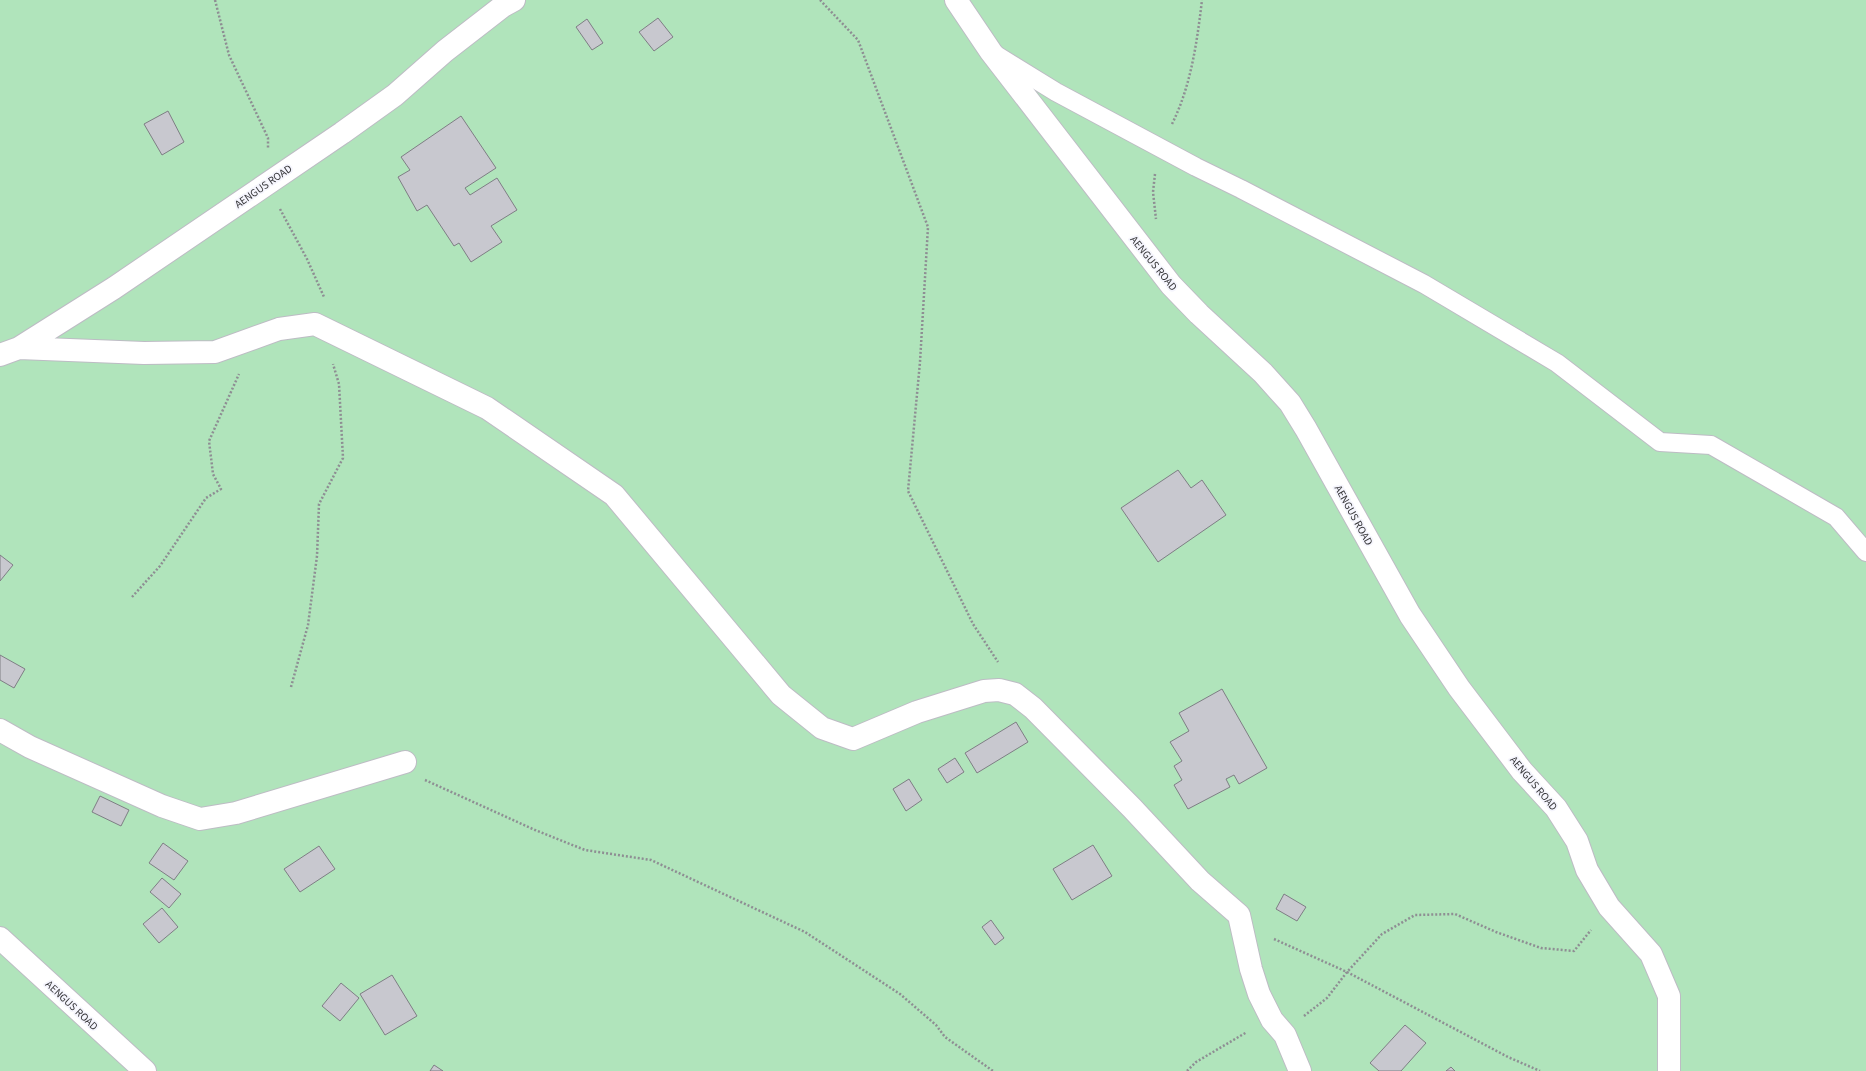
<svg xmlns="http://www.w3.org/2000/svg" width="1866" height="1071" viewBox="0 0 1866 1071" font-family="'Source Sans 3',sans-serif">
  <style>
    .green { fill: #b0e4bb }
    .building { fill: #c8c8cf; stroke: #7e7e84 }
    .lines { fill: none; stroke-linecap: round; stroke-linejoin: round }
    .service-casing { stroke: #bdbcc4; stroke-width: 20 }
    .minor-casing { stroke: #bdbcc4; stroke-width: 24 }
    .path { stroke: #8e8e93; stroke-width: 2.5; stroke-dasharray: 2 2; stroke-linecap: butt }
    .service { stroke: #fff; stroke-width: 18 }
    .minor { stroke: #fff; stroke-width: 22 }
    .labels { text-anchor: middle; stroke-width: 3.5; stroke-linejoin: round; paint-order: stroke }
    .street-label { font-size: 11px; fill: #363639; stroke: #f5f5fd }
  </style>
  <rect width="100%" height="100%" fill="#f5f5fd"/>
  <path class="green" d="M 0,0 L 1866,0 L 1866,1071 L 0,1071 Z"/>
  <path class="building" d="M 658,18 L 673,37 L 654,51 L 639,32 Z
    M 587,19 L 603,43 L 592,50 L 576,27 Z
    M 168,111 L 184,142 L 162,155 L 144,124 Z
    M 461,116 L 496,168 L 465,188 L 470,195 L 497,178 L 517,210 L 491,226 L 502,242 L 471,262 L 459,243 L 454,246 L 427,205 L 417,211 L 398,177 L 410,170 L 401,157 Z
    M 1178,470 L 1191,488 L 1202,480 L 1226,515 L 1158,562 L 1121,508 Z
    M 0,555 L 13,565 L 0,581 Z
    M 0,655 L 25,669 L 14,688 L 0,680 Z
    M 1222,689 L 1267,768 L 1239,784 L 1234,775 L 1226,779 L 1230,787 L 1188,809 L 1174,785 L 1182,780 L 1174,766 L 1182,761 L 1170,742 L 1189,731 L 1179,713 Z
    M 1016,722 L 1028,742 L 977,773 L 965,753 Z
    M 955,758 L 964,772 L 947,783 L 938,769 Z
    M 909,779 L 922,800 L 906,811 L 893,789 Z
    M 100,796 L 129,810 L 121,826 L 92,812 Z
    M 163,843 L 188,861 L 174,880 L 149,863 Z
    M 1093,845 L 1112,876 L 1072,900 L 1053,869 Z
    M 319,846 L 335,869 L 300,892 L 284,869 Z
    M 162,878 L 181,894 L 169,908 L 150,892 Z
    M 1284,894 L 1306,907 L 1297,921 L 1276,909 Z
    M 162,908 L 178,927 L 159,943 L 143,924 Z
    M 991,920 L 1004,938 L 995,945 L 982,927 Z
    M 392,975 L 417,1016 L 385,1035 L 360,994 Z
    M 341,983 L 359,998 L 340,1021 L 322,1006 Z
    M 1405,1025 L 1426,1043 L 1401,1071 L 1379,1071 L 1370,1063 Z
    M 434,1065 L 443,1071 L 430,1071 Z
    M 1451,1067 L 1455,1071 L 1446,1071 Z"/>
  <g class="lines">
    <g class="service-casing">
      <path id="service" d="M 996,55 L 1056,92 L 1196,167 L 1241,189 L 1424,284 L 1557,363 L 1660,442 L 1711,445 L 1784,487 L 1836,517 L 1866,552"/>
    </g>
    <g class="minor-casing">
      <path id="minor" d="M 956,0 L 991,52 L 1171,285 L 1199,314 L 1263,373 L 1290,403 L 1306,429 L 1410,615 L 1459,688 L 1522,771 L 1556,808 L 1577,841 L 1587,870 L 1609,907 L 1651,954 L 1669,996 L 1669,1071
        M 19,348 L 144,353 L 215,352 L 279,329 L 315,324 L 487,408 L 614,495 L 781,695 L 822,728 L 853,739 L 917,712 L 984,691 L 999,690 L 1015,694 L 1033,708 L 1132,808 L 1200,881 L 1239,915 L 1251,969 L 1259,994 L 1272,1020 L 1285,1035 L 1300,1071
        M 0,355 L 19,348 L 114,288 L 342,133 L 395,95 L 445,51 L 503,6 L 514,0
        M 0,730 L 30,747 L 162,806 L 200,819 L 236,813 L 405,762
        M 0,938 L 145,1071"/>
    </g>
    <path class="path" d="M 215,0 L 229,55 L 268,138 L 268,149
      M 820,0 L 858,40 L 928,227 L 920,362 L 908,491 L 973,624 L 998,662
      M 1172,124 C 1191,86 1197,42 1202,0
      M 1155,174 L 1153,192 L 1156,219
      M 280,209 L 307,259 L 324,297
      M 132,597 L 160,566 L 206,498 L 221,489 L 213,474 L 209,441 L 239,374
      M 291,687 L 308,625 L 317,556 L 319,504 L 343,458 L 339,384 L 333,364
      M 425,780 L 535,830 L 585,850 L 651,860 L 805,932 L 900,994 L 936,1025 L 945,1037 L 993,1071
      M 1274,939 L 1347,972 L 1508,1057 L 1540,1071
      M 1304,1016 L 1327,998 L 1347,972 L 1382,934 L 1415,915 L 1455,914 L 1496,932 L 1541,948 L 1574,951 L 1591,930
      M 1187,1071 L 1196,1062 L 1247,1032"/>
    <use href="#service" class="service"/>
    <use href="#minor" class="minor"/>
  </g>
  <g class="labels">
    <g class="street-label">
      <text transform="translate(263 186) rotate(-35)" y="4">AENGUS ROAD</text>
      <text transform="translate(1154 263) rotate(51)" y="4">AENGUS ROAD</text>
      <text transform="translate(1354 515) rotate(61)" y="4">AENGUS ROAD</text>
      <text transform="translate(1534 783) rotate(50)" y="4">AENGUS ROAD</text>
      <text transform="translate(72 1005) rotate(43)" y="4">AENGUS ROAD</text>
    </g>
  </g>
</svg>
